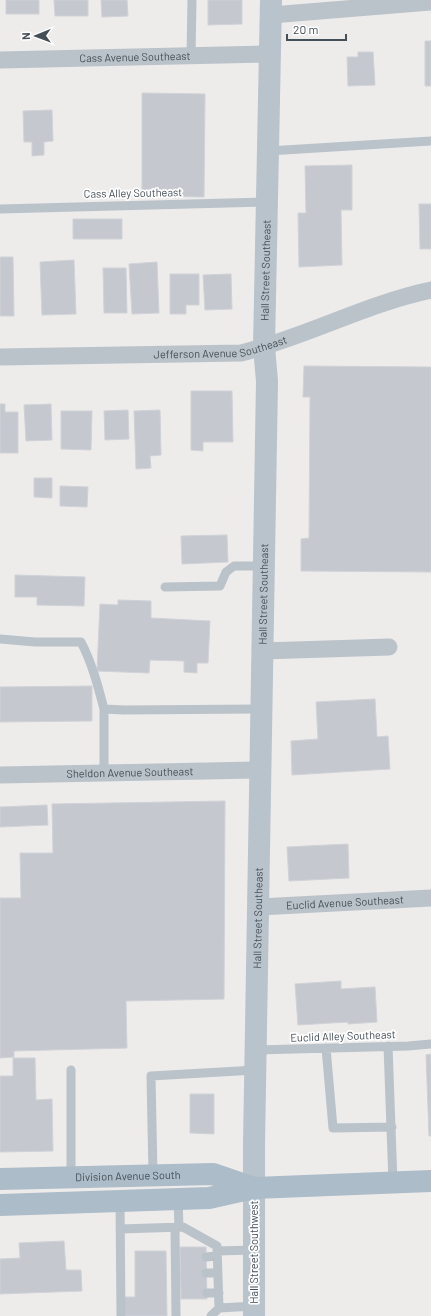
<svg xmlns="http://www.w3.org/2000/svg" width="431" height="1316" viewBox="0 0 431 1316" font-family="Barlow,sans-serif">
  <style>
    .building { fill: #c5c8ce; stroke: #cfd2d7 }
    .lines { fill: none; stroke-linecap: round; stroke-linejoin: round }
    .lane { stroke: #bac3ca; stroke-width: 9 }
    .street { stroke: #bac3ca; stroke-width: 17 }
    .secondary { stroke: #b8c3cc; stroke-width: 22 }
    .primary { stroke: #acbcc9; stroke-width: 22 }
    .labels { text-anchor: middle; stroke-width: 3.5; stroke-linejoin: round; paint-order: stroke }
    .street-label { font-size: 11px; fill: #454f57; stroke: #fff }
  </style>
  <rect width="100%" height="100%" fill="#eeebeb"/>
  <path class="building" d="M 6,0 L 39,0 L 39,14 L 6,14 Z
    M 54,0 L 88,0 L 88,16 L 55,16 Z
    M 101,0 L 127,0 L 128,16 L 102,17 Z
    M 208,0 L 242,0 L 242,24 L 208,25 Z
    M 425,41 L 431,41 L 431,86 L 425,86 Z
    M 358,52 L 373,52 L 375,85 L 348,86 L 347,57 L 358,57 Z
    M 142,93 L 205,94 L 204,197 L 142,196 Z
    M 52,110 L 53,141 L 44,142 L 44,155 L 32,156 L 32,142 L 24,142 L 23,111 Z
    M 352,165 L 352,210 L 341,210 L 342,265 L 299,267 L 298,213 L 306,213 L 305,166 Z
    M 419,204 L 431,204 L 431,249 L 420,249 Z
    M 73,219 L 122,219 L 122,239 L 73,239 Z
    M 0,257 L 13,257 L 14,316 L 0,316 Z
    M 74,260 L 76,314 L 42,315 L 40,262 Z
    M 157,262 L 159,313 L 132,314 L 129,264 Z
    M 103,268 L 126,268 L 127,313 L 104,313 Z
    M 170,274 L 199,274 L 199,305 L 186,305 L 186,314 L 170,314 Z
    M 231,274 L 232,309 L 205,310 L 203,275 Z
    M 304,366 L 431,367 L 431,572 L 301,571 L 301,539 L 309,538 L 310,397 L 303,397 Z
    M 191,391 L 232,391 L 233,442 L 203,442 L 203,451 L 191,450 Z
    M 0,404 L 5,404 L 5,412 L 18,412 L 18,453 L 0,453 Z
    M 51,404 L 52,440 L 26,441 L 24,405 Z
    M 128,410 L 129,439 L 105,440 L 104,411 Z
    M 160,410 L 161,455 L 150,456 L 151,468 L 136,469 L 134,411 Z
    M 61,411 L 92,411 L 91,450 L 61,449 Z
    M 34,478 L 52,478 L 52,498 L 34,497 Z
    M 60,486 L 88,487 L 87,507 L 60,506 Z
    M 227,535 L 228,562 L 182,564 L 181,536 Z
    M 15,575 L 85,577 L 84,606 L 37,605 L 37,597 L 15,597 Z
    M 118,600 L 151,601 L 151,618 L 210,621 L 208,663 L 197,663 L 197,673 L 184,672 L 184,661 L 150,660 L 149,673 L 97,671 L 100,604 L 118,605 Z
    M 92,686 L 92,721 L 0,722 L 0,687 Z
    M 375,699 L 377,737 L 388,736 L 390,769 L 292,775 L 291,741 L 318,739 L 316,702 Z
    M 225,801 L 224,999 L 126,1001 L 127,1048 L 14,1051 L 14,1057 L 0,1058 L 0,898 L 21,898 L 20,853 L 53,853 L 52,804 Z
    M 47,805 L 48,825 L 0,827 L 0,807 Z
    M 348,844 L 349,878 L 289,881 L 287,847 Z
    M 341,981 L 341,989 L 375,987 L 377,1022 L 348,1024 L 348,1022 L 298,1025 L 295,984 Z
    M 431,1054 L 431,1136 L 429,1136 L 426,1055 Z
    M 13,1058 L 35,1058 L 36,1100 L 52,1099 L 53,1151 L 0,1152 L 0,1076 L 13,1076 Z
    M 190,1094 L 214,1094 L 214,1134 L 190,1133 Z
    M 64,1241 L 66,1270 L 81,1270 L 82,1291 L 0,1294 L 0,1259 L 20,1258 L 19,1243 Z
    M 180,1247 L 206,1247 L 207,1299 L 181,1299 Z
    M 135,1251 L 166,1251 L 167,1316 L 125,1316 L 124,1297 L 135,1297 Z"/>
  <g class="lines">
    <path class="lane" d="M 191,56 L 192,0
      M 268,151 L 431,141
      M 0,209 L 267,202
      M 165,587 L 220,586 L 226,572 L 234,566 L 264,566
      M 0,639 L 35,642 L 81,642 C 92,663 98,686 104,709 L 124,710 L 262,709
      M 104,773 L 104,709
      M 388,1046 L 393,1183
      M 326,1048 L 333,1128 L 392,1127
      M 256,1050 L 408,1046 L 431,1044
      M 71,1070 L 71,1177
      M 153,1174 L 151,1076 L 256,1070
      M 178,1199 L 179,1227
      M 120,1201 L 121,1316
      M 175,1227 L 176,1316
      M 120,1229 L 183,1227 L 217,1246 L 219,1308
      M 217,1251 L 254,1250
      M 206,1257 L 217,1256
      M 206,1273 L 218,1273
      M 207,1293 L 219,1293
      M 211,1316 L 219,1308 L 254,1306"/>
    <g class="street">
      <path d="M 271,15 L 431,2"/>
      <path id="s1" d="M 0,60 L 270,54"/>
      <path id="s2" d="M 0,357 L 241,353 C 306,337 365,304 431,290"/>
      <path d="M 263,651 L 389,647"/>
      <path id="s3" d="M 0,775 L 261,770"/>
      <path id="s4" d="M 259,907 L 431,898"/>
    </g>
    <path class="secondary" id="s5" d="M 254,1316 L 254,1145 L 267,381 L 264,347 L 271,0"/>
    <g class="primary">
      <path id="s6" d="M 0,1179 L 213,1174 L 254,1188"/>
      <path d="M 0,1205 L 209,1198 L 254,1188 L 431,1181"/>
    </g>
  </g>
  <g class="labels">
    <g class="street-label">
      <text dy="4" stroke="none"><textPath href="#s1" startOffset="135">Cass Avenue Southeast</textPath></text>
      <text transform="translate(133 193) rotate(-1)" y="4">Cass Alley Southeast</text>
      <text dy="4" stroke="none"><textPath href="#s5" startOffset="1046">Hall Street Southeast</textPath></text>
      <text dy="4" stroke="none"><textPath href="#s2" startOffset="221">Jefferson Avenue Southeast</textPath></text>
      <text dy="4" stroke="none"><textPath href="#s5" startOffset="722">Hall Street Southeast</textPath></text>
      <text dy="4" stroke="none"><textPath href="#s3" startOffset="130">Sheldon Avenue Southeast</textPath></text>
      <text dy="4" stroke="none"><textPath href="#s4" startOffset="86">Euclid Avenue Southeast</textPath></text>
      <text dy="4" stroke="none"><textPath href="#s5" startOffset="398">Hall Street Southeast</textPath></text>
      <text transform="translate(343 1036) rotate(-2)" y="4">Euclid Alley Southeast</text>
      <text dy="4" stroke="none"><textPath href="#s6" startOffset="128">Division Avenue South</textPath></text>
      <text transform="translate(254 1252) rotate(-90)" y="4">Hall Street Southwest</text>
    </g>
  </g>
  <g transform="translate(36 36) rotate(269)" stroke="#ffffff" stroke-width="3" paint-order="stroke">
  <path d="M0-3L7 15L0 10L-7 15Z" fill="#454f57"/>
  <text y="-6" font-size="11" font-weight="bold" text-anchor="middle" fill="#454f57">N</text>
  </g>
  <path d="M287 34v6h59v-6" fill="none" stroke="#454f57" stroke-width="2"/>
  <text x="293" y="34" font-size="12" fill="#454f57" stroke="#ffffff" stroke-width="3" paint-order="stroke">20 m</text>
</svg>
